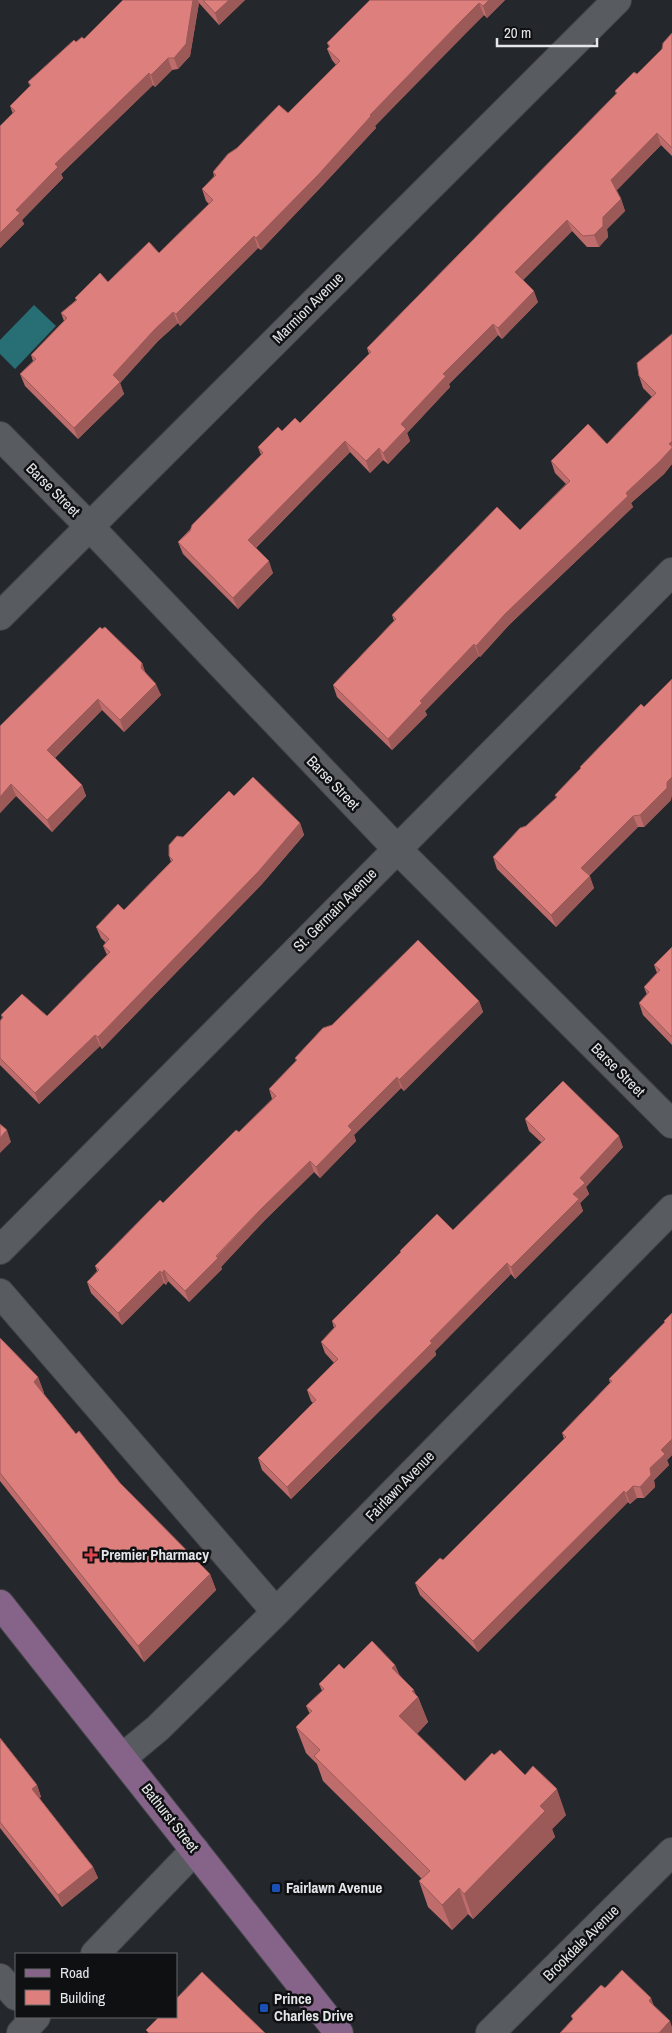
<svg xmlns="http://www.w3.org/2000/svg" width="672" height="2033" viewBox="0 0 672 2033" font-family="'Archivo Narrow',sans-serif">
  <style>
    .water { fill: #276f74 }
    .lines { fill: none; stroke-linecap: round; stroke-linejoin: round }
    .minor-casing { stroke: #414347; stroke-width: 30 }
    .major-casing { stroke: #414347; stroke-width: 30 }
    .minor { stroke: #585c61; stroke-width: 28 }
    .major { stroke: #866489; stroke-width: 28 }
    .wall { fill: #be6d6c }
    .shaded-wall { fill: #9b5958 }
    .building { fill: #dd7f7d; stroke: #9b5958 }
    .health-dot { fill: #e0444e; stroke: #0f1012; stroke-width: 2 }
    .transit-dot { fill: #1a4fb4; stroke: #0f1012; stroke-width: 2 }
    .labels { text-anchor: middle; stroke-width: 5; stroke-linejoin: round; paint-order: stroke }
    .street-label { font-size: 15px; fill: #e4e6e9; stroke: #0f1012 }
    .poi-label { font-size: 15px; font-weight: bold; fill: #e4e6e9; stroke: #0f1012; text-anchor: start }
  </style>
  <rect width="100%" height="100%" fill="#24272b"/>
  <path class="water" d="M 34,305 L 56,326 L 15,369 L 0,354 L 0,340 Z"/>
  <g class="lines">
    <g class="minor-casing">
      <path id="minor" d="M 0,436 L 89,526 L 396,848 L 672,1124
        M 0,616 L 617,0
        M 0,1250 L 672,572
        M 0,1293 L 276,1612
        M 122,1758 L 158,1728 L 276,1612 L 672,1209
        M 95,1954 L 195,1850
        M 0,1978 L 16,1996
        M 21,2033 L 36,2017
        M 490,2033 L 672,1852"/>
    </g>
    <g class="major-casing">
      <path id="major" d="M 0,1604 L 339,2033"/>
    </g>
    <use href="#minor" class="minor"/>
    <use href="#major" class="major"/>
  </g>
  <path class="wall" d="M 123,0 L 245,0 L 219,25 L 199,3 L 190,56 L 178,69 L 172,70 L 155,87 L 153,85 L 61,174 L 63,178 L 22,220 L 24,224 L 0,248 L 0,126 L 13,114 L 10,106 L 30,86 L 28,82 L 76,42 L 84,39 Z
    M 505,0 L 487,18 L 484,15 L 464,34 L 375,126 L 376,128 L 322,186 L 261,250 L 258,248 L 180,326 L 178,323 L 158,341 L 120,383 L 124,394 L 78,439 L 25,386 L 20,374 L 33,361 L 31,355 L 64,321 L 61,313 L 76,300 L 75,298 L 108,282 L 159,253 L 209,204 L 206,201 L 202,189 L 214,176 L 213,172 L 288,113 L 336,65 L 332,60 L 327,49 L 329,47 L 327,43 L 358,12 Z
    M 672,33 L 672,156 L 661,145 L 616,191 L 621,199 L 625,211 L 607,229 L 608,237 L 599,247 L 587,247 L 572,231 L 523,280 L 538,302 L 502,339 L 498,335 L 449,384 L 450,387 L 407,433 L 410,441 L 388,464 L 383,460 L 370,473 L 350,452 L 256,548 L 273,573 L 238,609 L 183,554 L 178,542 L 261,455 L 258,447 L 282,431 L 300,423 L 369,354 L 367,348 L 616,94 L 615,91 L 637,74 L 662,49 Z
    M 672,334 L 672,464 L 664,474 L 631,503 L 633,507 L 509,625 L 480,657 L 479,656 L 425,711 L 427,715 L 392,750 L 337,697 L 333,685 L 394,621 L 392,615 L 520,530 L 566,484 L 555,473 L 551,461 L 607,444 L 652,397 L 643,388 L 639,376 Z
    M 142,663 L 145,672 L 161,695 L 124,732 L 102,710 L 55,758 L 82,785 L 86,796 L 52,832 L 16,796 L 0,813 L 0,726 Z
    M 672,679 L 672,793 L 671,800 L 644,827 L 638,827 L 589,876 L 594,888 L 556,927 L 497,869 L 493,857 L 556,798 L 555,795 L 580,769 L 580,767 L 644,707 Z
    M 234,796 L 300,823 L 304,835 L 262,884 L 102,1049 L 100,1046 L 39,1104 L 0,1065 L 0,1021 L 2,1018 L 1,1015 L 47,1016 L 107,955 L 103,946 L 106,943 L 101,938 L 96,927 L 124,910 L 171,862 L 169,856 L 183,837 Z
    M 672,947 L 672,1045 L 643,1015 L 639,1003 L 647,995 L 644,987 L 657,973 L 654,965 Z
    M 479,1001 L 483,1012 L 404,1091 L 401,1088 L 354,1135 L 356,1141 L 320,1178 L 314,1172 L 265,1220 L 221,1267 L 222,1269 L 189,1302 L 168,1281 L 166,1285 L 164,1283 L 122,1325 L 91,1293 L 87,1282 L 97,1271 L 95,1266 L 239,1132 L 272,1099 L 269,1089 L 296,1061 L 295,1058 Z
    M 525,1119 L 623,1147 L 586,1187 L 589,1194 L 580,1203 L 583,1211 L 515,1279 L 511,1274 L 435,1351 L 436,1355 L 291,1499 L 262,1470 L 258,1458 L 313,1403 L 311,1401 L 307,1390 L 334,1363 L 325,1353 L 321,1342 L 334,1328 L 332,1321 L 401,1253 L 400,1251 L 453,1230 L 542,1143 L 529,1131 Z
    M 672,1313 L 672,1455 L 667,1460 L 669,1465 L 654,1480 L 655,1487 L 644,1498 L 637,1498 L 630,1504 L 628,1502 L 478,1652 L 420,1595 L 415,1583 L 443,1560 L 564,1439 L 562,1433 L 610,1383 L 609,1379 L 664,1323 L 664,1321 Z
    M 0,1338 L 38,1377 L 44,1393 L 43,1393 L 76,1434 L 120,1483 L 210,1574 L 216,1590 L 144,1662 L 0,1481 Z
    M 395,1665 L 399,1674 L 418,1697 L 428,1722 L 417,1734 L 465,1781 L 494,1755 L 525,1775 L 566,1815 L 552,1829 L 555,1837 L 473,1919 L 468,1914 L 452,1930 L 428,1907 L 419,1881 L 422,1879 L 323,1781 L 317,1764 L 306,1753 L 296,1727 L 310,1714 L 306,1706 L 322,1691 L 319,1684 L 344,1669 Z
    M 0,1738 L 37,1785 L 41,1797 L 39,1798 L 93,1867 L 98,1878 L 62,1907 L 0,1828 Z"/>
  <path class="shaded-wall" d="M 193,0 L 198,0 L 199,3 L 190,56 L 178,69 L 174,58 Z
    M 229,0 L 245,0 L 219,25 L 215,13 Z
    M 489,0 L 505,0 L 487,18 L 483,6 Z
    M 479,3 L 484,15 L 375,126 L 376,128 L 322,186 L 261,250 L 256,238 L 370,115 Z
    M 168,58 L 172,70 L 155,87 L 151,75 Z
    M 149,73 L 153,85 L 61,174 L 63,178 L 22,220 L 24,224 L 0,248 L 0,233 L 16,210 L 55,164 Z
    M 657,133 L 661,145 L 615,192 L 611,180 Z
    M 621,199 L 625,211 L 607,229 L 608,237 L 599,247 L 594,235 L 603,217 Z
    M 567,220 L 572,231 L 519,284 L 515,272 Z
    M 254,236 L 258,248 L 180,326 L 176,314 Z
    M 534,291 L 538,302 L 502,339 L 498,328 Z
    M 173,312 L 178,323 L 158,341 L 120,383 L 124,394 L 78,439 L 74,428 L 113,375 L 154,330 Z
    M 493,324 L 498,335 L 449,384 L 450,387 L 407,433 L 410,441 L 388,464 L 383,453 L 401,424 L 443,374 Z
    M 345,441 L 350,452 L 252,551 L 248,540 Z
    M 672,441 L 672,464 L 664,474 L 631,503 L 633,507 L 509,625 L 480,657 L 476,646 L 505,614 L 626,493 Z
    M 379,448 L 383,460 L 370,473 L 366,461 Z
    M 269,561 L 273,573 L 238,609 L 233,598 Z
    M 474,644 L 479,656 L 425,711 L 427,715 L 392,750 L 388,739 L 420,701 Z
    M 142,663 L 146,675 L 141,668 Z
    M 156,684 L 161,695 L 124,732 L 120,720 Z
    M 98,699 L 102,710 L 51,761 L 47,750 Z
    M 672,777 L 672,793 L 671,800 L 644,827 L 640,815 Z
    M 11,784 L 16,796 L 0,813 L 0,797 Z
    M 82,785 L 86,796 L 52,832 L 47,820 Z
    M 633,816 L 638,827 L 585,879 L 581,868 Z
    M 300,823 L 304,835 L 262,884 L 102,1049 L 98,1037 Z
    M 590,876 L 594,888 L 556,927 L 551,915 Z
    M 479,1001 L 483,1012 L 404,1091 L 399,1080 Z
    M 95,1035 L 100,1046 L 39,1104 L 35,1093 Z
    M 397,1077 L 401,1088 L 354,1135 L 356,1141 L 320,1178 L 316,1167 L 348,1126 Z
    M 7,1130 L 11,1142 L 0,1153 L 0,1138 Z
    M 619,1136 L 623,1147 L 586,1187 L 589,1194 L 580,1203 L 583,1211 L 515,1279 L 511,1267 L 573,1194 L 580,1178 Z
    M 310,1161 L 314,1172 L 265,1220 L 221,1267 L 222,1269 L 189,1302 L 185,1291 L 261,1209 Z
    M 507,1263 L 511,1274 L 435,1351 L 436,1355 L 291,1499 L 287,1487 Z
    M 164,1270 L 168,1281 L 166,1285 L 162,1273 Z
    M 160,1271 L 164,1283 L 122,1325 L 118,1313 Z
    M 38,1377 L 44,1393 L 40,1398 L 34,1382 Z
    M 672,1439 L 672,1455 L 667,1460 L 669,1465 L 654,1480 L 655,1487 L 644,1498 L 640,1487 L 661,1450 Z
    M 633,1486 L 637,1498 L 630,1504 L 626,1493 Z
    M 624,1491 L 628,1502 L 478,1652 L 473,1641 Z
    M 210,1574 L 216,1590 L 144,1662 L 138,1646 Z
    M 395,1665 L 405,1690 L 392,1668 Z
    M 414,1690 L 417,1698 L 418,1697 L 428,1722 L 409,1742 L 399,1716 L 412,1691 Z
    M 37,1785 L 41,1797 L 36,1801 L 32,1789 Z
    M 557,1789 L 566,1815 L 552,1829 L 555,1837 L 473,1919 L 464,1894 L 540,1806 Z
    M 93,1867 L 98,1878 L 62,1907 L 58,1895 Z
    M 459,1888 L 468,1914 L 452,1930 L 442,1905 Z
    M 651,1998 L 660,2022 L 649,2001 Z
    M 670,2021 L 672,2027 L 672,2033 L 659,2033 Z"/>
  <path class="building" d="M 123,0 L 193,0 L 186,44 L 174,58 L 168,58 L 151,75 L 149,73 L 55,164 L 58,167 L 16,210 L 20,213 L 0,233 L 0,126 L 15,111 L 10,106 L 31,85 L 28,82 L 74,40 L 76,42 L 82,37 L 84,39 Z
    M 203,0 L 229,0 L 215,13 Z
    M 370,0 L 489,0 L 483,6 L 479,3 L 460,22 L 370,115 L 371,116 L 318,175 L 256,238 L 254,236 L 176,314 L 173,312 L 154,330 L 113,375 L 120,382 L 74,428 L 20,374 L 36,359 L 31,355 L 67,318 L 61,313 L 77,300 L 75,298 L 100,273 L 108,282 L 149,242 L 159,253 L 213,200 L 202,189 L 216,175 L 213,172 L 228,154 L 237,148 L 279,105 L 288,113 L 340,61 L 327,49 L 330,46 L 327,43 Z
    M 672,33 L 672,148 L 657,133 L 611,180 L 621,199 L 603,217 L 603,226 L 594,235 L 583,236 L 567,220 L 515,272 L 534,291 L 498,328 L 493,324 L 443,374 L 446,376 L 401,424 L 406,429 L 383,453 L 379,448 L 366,461 L 345,441 L 248,540 L 269,561 L 233,598 L 178,542 L 190,531 L 192,525 L 263,453 L 258,447 L 278,427 L 282,431 L 295,418 L 300,423 L 371,352 L 367,348 L 617,93 L 615,91 L 634,72 L 637,74 L 662,49 L 663,43 Z
    M 672,334 L 672,441 L 669,444 L 672,446 L 672,448 L 659,462 L 626,493 L 628,496 L 505,614 L 476,646 L 474,644 L 420,701 L 422,703 L 388,739 L 333,685 L 396,619 L 392,615 L 497,507 L 520,530 L 570,481 L 551,461 L 588,424 L 607,444 L 656,393 L 639,376 L 637,363 Z
    M 100,627 L 102,629 L 105,627 L 142,663 L 141,668 L 156,684 L 120,720 L 98,699 L 47,750 L 82,785 L 47,820 L 11,784 L 0,797 L 0,726 Z
    M 672,679 L 672,777 L 667,782 L 667,788 L 640,815 L 633,816 L 581,868 L 590,876 L 551,915 L 493,857 L 520,828 L 526,826 L 557,797 L 555,795 L 581,768 L 580,767 L 641,704 L 644,707 Z
    M 253,777 L 300,823 L 258,872 L 98,1037 L 95,1035 L 35,1093 L 0,1058 L 0,1021 L 3,1017 L 1,1015 L 22,994 L 47,1016 L 110,952 L 103,946 L 109,939 L 96,927 L 118,904 L 124,910 L 173,860 L 169,856 L 169,845 L 177,836 L 183,837 L 229,791 L 234,796 Z
    M 418,940 L 479,1001 L 399,1080 L 397,1077 L 348,1126 L 352,1130 L 316,1167 L 310,1161 L 261,1209 L 216,1256 L 218,1258 L 185,1291 L 164,1270 L 162,1273 L 160,1271 L 118,1313 L 87,1282 L 99,1270 L 95,1266 L 160,1200 L 163,1203 L 236,1130 L 239,1132 L 276,1096 L 269,1089 L 297,1060 L 295,1058 L 323,1028 L 332,1025 Z
    M 672,947 L 672,1037 L 639,1003 L 649,992 L 644,987 L 660,970 L 654,965 Z
    M 563,1081 L 619,1136 L 580,1178 L 585,1183 L 573,1194 L 579,1199 L 511,1267 L 507,1263 L 430,1341 L 432,1343 L 287,1487 L 258,1458 L 316,1400 L 307,1390 L 338,1359 L 321,1342 L 336,1326 L 332,1321 L 401,1252 L 400,1251 L 437,1214 L 453,1230 L 545,1139 L 525,1119 Z
    M 0,1124 L 7,1130 L 0,1138 Z
    M 672,1313 L 672,1439 L 661,1450 L 665,1454 L 650,1468 L 651,1475 L 640,1487 L 633,1486 L 626,1493 L 624,1491 L 473,1641 L 415,1583 L 440,1558 L 443,1560 L 566,1437 L 562,1433 L 612,1381 L 609,1379 L 665,1322 L 664,1321 Z
    M 0,1338 L 38,1377 L 34,1382 L 76,1434 L 79,1431 L 120,1483 L 210,1574 L 138,1646 L 0,1473 Z
    M 372,1641 L 395,1665 L 392,1668 L 414,1690 L 412,1691 L 418,1697 L 399,1716 L 465,1781 L 492,1753 L 494,1755 L 500,1750 L 525,1775 L 533,1766 L 557,1789 L 540,1806 L 545,1811 L 464,1894 L 459,1888 L 442,1905 L 419,1881 L 430,1871 L 314,1756 L 320,1750 L 296,1727 L 312,1711 L 306,1706 L 324,1689 L 319,1684 L 339,1664 L 344,1669 Z
    M 0,1738 L 37,1785 L 32,1789 L 93,1867 L 58,1895 L 0,1822 Z
    M 622,1970 L 651,1998 L 649,2001 L 670,2021 L 659,2033 L 560,2033 L 573,2019 L 571,2016 L 601,1985 L 605,1988 Z
    M 202,1972 L 265,2033 L 149,2033 L 146,2030 L 159,2017 L 176,2017 L 176,1999 Z"/>
  <path class="health-dot" d="M88.5 1547.5h5v5h5v5h-5v5h-5v-5h-5v-5h5z"/>
  <g class="transit-dot">
    <rect x="271" y="1883" width="10" height="10" rx="2.5"/>
    <rect x="259" y="2003" width="10" height="10" rx="2.5"/>
  </g>
  <g class="labels">
    <g class="street-label">
      <text transform="translate(308 308) rotate(-45)" y="5">Marmion Avenue</text>
      <text transform="translate(53 490) rotate(45)" y="5">Barse Street</text>
      <text transform="translate(333 783) rotate(46)" y="5">Barse Street</text>
      <text transform="translate(335 910) rotate(-45)" y="5">St. Germain Avenue</text>
      <text transform="translate(618 1070) rotate(45)" y="5">Barse Street</text>
      <text transform="translate(400 1486) rotate(-46)" y="5">Fairlawn Avenue</text>
      <text transform="translate(170 1818) rotate(52)" y="5">Bathurst Street</text>
      <text transform="translate(581 1943) rotate(-45)" y="5">Brookdale Avenue</text>
    </g>
    <g class="poi-label">
      <text x="101" y="1560">Premier Pharmacy</text>
      <text x="286" y="1893">Fairlawn Avenue</text>
      <text x="274" y="2004">Prince<tspan x="274" dy="17">Charles Drive</tspan></text>
    </g>
  </g>
  <rect x="15" y="1953" width="162" height="65" fill="#0f1012" stroke="#646668"/>
  <rect x="25" y="1969" width="25" height="8" fill="#866489" stroke="#646668"/>
  <text x="60" y="1978" font-size="15" fill="#e4e6e9">Road</text>
  <rect x="25" y="1990" width="25" height="15" fill="#dd7f7d" stroke="#646668"/>
  <text x="60" y="2003" font-size="15" fill="#e4e6e9">Building</text>
  <path d="M497 38v8h100v-8" fill="none" stroke="#e4e6e9" stroke-width="2.5"/>
  <text x="504" y="38" font-size="15" fill="#e4e6e9" stroke="#0f1012" stroke-width="4" paint-order="stroke">20 m</text>
</svg>
